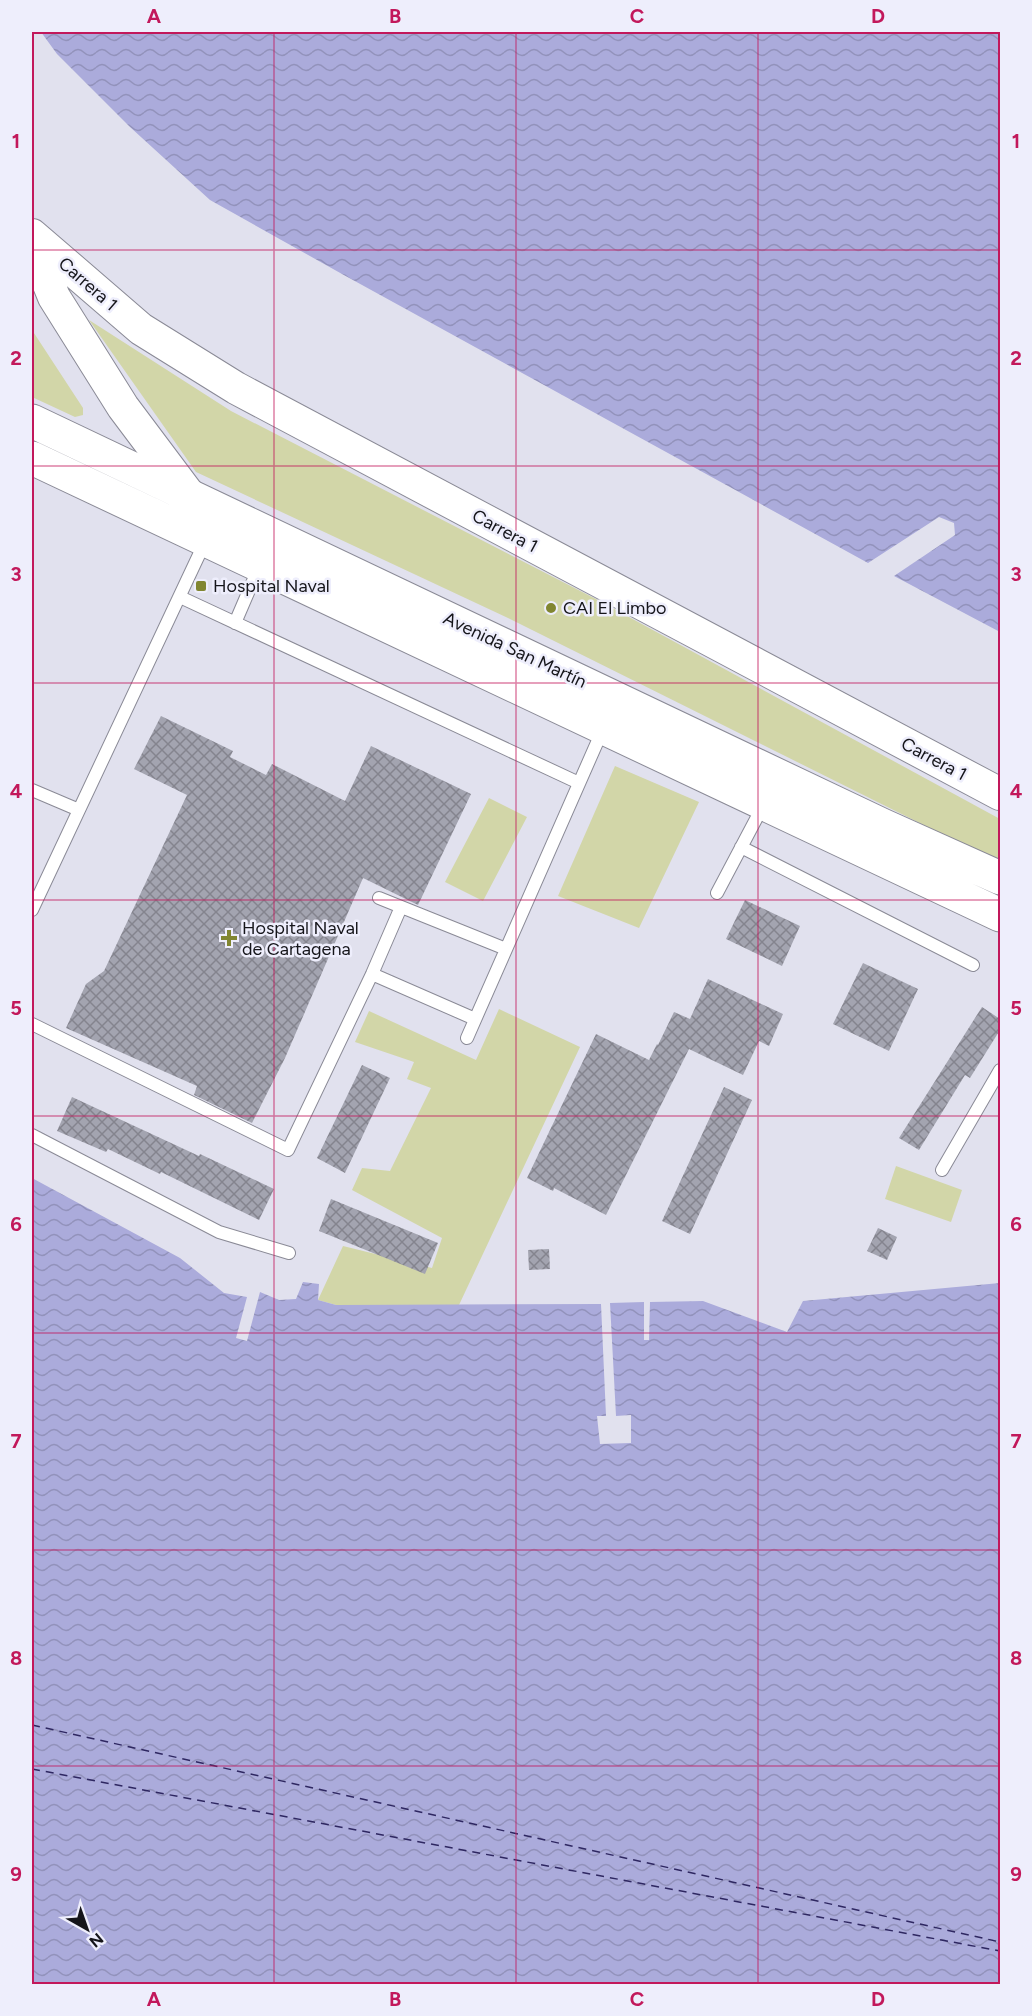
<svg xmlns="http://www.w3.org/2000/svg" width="1032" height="2016" viewBox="0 0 1032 2016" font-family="Figtree,sans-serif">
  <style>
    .grass { fill: #d2d6a8 }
    .water { fill: url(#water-waves) }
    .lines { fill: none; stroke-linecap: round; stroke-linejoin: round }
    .ferry { stroke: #2e2761; stroke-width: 1.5; stroke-dasharray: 8 6; stroke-linecap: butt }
    .building { fill: url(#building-cross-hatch) }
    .service-casing { stroke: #8a8a96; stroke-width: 14 }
    .tertiary-casing { stroke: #8a8a96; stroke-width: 34 }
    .secondary-casing { stroke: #8a8a96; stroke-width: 35 }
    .service { stroke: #fff; stroke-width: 12 }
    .tertiary { stroke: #fff; stroke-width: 32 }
    .secondary { stroke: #fff; stroke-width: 33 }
    .grid { fill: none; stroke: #c2185b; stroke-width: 1.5; stroke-opacity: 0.55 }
    .poi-dot { fill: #818631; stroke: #eeeefc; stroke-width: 2 }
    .labels { text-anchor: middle; stroke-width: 5; stroke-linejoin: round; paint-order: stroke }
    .street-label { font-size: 18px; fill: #15151a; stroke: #eeeefc }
    .poi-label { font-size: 18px; fill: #15151a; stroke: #eeeefc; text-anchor: start }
    .neatline { fill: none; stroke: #c2185b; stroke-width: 2 }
    .grid-label { font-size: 20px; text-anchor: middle; font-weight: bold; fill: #c2185b }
  </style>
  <defs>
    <pattern id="water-waves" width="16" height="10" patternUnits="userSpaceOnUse" patternTransform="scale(1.5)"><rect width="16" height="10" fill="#ababdb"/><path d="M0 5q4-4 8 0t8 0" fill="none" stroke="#9292bb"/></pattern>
    <pattern id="building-cross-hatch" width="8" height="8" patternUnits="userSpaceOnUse" patternTransform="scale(1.5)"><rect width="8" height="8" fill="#a3a4b0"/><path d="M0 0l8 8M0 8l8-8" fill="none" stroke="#84848e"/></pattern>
  </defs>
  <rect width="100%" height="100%" fill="#e1e1ee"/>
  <path class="grass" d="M 89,320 L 231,411 L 594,598 L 1000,819 L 1000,863 L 508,618 L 196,472 Z
    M 32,330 L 83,408 L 83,415 L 75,417 L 32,397 Z
    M 615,766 L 699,802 L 639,928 L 558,896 Z
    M 489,798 L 527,817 L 483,901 L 445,882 Z
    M 499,1009 L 580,1047 L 459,1305 L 336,1305 L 318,1300 L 343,1246 L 432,1268 L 442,1238 L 352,1190 L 362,1168 L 390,1171 L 431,1088 L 407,1079 L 414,1062 L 355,1042 L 369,1011 L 476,1060 Z
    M 896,1166 L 962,1190 L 951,1222 L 885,1199 Z"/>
  <path class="water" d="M 41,32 L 1000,32 L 1000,632 L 894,576 L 955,535 L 954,523 L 939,517 L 868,563 L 342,274 L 210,200 L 130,127 L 57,54 Z
    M 32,1178 L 180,1258 L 224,1293 L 247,1297 L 236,1338 L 247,1341 L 260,1292 L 279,1300 L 296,1299 L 303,1282 L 319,1284 L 318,1300 L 336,1305 L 601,1304 L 606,1416 L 597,1416 L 600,1444 L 631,1443 L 631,1415 L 616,1416 L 610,1303 L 644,1302 L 644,1340 L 649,1340 L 650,1302 L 703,1301 L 787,1332 L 803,1301 L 1000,1283 L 1000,1984 L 32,1984 Z"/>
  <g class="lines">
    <path class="ferry" d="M 32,1725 L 1000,1942
      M 32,1769 L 1000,1951"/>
  </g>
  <path class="building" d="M 161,716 L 233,751 L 230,757 L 266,775 L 272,764 L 345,801 L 371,746 L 471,794 L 418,905 L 363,878 L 285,1058 L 252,1123 L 194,1095 L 197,1086 L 66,1028 L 86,984 L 104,971 L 187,795 L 134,769 Z
    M 745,900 L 800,926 L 782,966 L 726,939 Z
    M 863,963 L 918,989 L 889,1051 L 833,1024 Z
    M 708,979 L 783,1014 L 769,1046 L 759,1041 L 743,1075 L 689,1049 L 606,1215 L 554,1188 L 553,1191 L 527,1178 L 596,1034 L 649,1060 L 657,1044 L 658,1045 L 674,1012 L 690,1019 Z
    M 982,1007 L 1000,1019 L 1000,1030 L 970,1078 L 965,1075 L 919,1150 L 899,1138 Z
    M 362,1065 L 390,1078 L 345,1173 L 317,1158 Z
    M 724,1087 L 752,1100 L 690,1234 L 662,1221 Z
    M 72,1097 L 199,1156 L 200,1154 L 274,1189 L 259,1220 L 161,1172 L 160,1174 L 108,1149 L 106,1152 L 57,1131 Z
    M 331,1199 L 438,1243 L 425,1274 L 319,1231 Z
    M 878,1228 L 897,1237 L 887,1260 L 867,1251 Z
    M 549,1249 L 550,1269 L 529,1270 L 528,1250 Z"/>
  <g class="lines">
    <g class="service-casing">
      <path id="service" d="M 180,597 L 579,783
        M 235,623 L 259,567
        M 32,790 L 79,810
        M 741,847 L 973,965
        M 717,893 L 764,804
        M 379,898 L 506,949
        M 32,910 L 205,542
        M 372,974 L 475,1019
        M 32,1024 L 288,1150 L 372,974 L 401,907
        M 467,1038 L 603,729
        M 32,1135 L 219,1232 L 289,1253
        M 942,1170 L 1000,1070"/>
    </g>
    <g class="tertiary-casing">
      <path id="tertiary" d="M 32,235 L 141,329 L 236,388 L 1000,794
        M 32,243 L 54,297 L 123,407 L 189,495 L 192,503"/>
    </g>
    <g class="secondary-casing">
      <path id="secondary" d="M 32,421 L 882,825 L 1000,878
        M 32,458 L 1000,915"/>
    </g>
    <use href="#service" class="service"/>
    <use href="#tertiary" class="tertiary"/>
    <use href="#secondary" class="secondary"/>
  </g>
  <path class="grid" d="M 274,32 L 274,1984M 516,32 L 516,1984M 758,32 L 758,1984M 32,250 L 1000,250M 32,466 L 1000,466M 32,683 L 1000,683M 32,900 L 1000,900M 32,1116 L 1000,1116M 32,1333 L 1000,1333M 32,1550 L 1000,1550M 32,1766 L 1000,1766"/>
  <g class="poi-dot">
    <rect x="195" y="580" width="12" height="12" rx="3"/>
    <circle cx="551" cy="608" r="6"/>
    <path d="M226 929h6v6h6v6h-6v6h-6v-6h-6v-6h6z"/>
  </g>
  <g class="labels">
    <g class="street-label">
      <text transform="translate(88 284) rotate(41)" y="6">Carrera 1</text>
      <text transform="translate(505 531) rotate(28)" y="6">Carrera 1</text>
      <text transform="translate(515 650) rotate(25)" y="6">Avenida San Martín</text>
      <text transform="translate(934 759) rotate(28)" y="6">Carrera 1</text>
    </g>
    <g class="poi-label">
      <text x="213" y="592">Hospital Naval</text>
      <text x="563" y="614">CAI El Limbo</text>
      <text x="242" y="934">Hospital Naval<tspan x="242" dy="21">de Cartagena</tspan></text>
    </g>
  </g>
  <rect width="1032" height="2016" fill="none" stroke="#eeeefc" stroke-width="66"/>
  <g transform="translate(87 1929) rotate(140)" stroke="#eeeefc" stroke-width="4.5" paint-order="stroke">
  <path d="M0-4.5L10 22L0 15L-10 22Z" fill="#15151a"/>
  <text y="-9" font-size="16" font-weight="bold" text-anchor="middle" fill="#15151a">N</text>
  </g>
  <rect x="33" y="33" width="966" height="1950" class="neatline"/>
  <g class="grid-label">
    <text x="154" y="23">A</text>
    <text x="395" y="23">B</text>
    <text x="637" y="23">C</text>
    <text x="878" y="23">D</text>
    <text x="16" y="148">1</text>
    <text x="1016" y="148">1</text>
    <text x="16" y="365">2</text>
    <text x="1016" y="365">2</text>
    <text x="16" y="581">3</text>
    <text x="1016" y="581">3</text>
    <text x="16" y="798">4</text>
    <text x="1016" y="798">4</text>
    <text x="16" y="1015">5</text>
    <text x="1016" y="1015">5</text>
    <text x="16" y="1231">6</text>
    <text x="1016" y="1231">6</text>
    <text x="16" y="1448">7</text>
    <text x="1016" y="1448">7</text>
    <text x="16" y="1665">8</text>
    <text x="1016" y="1665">8</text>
    <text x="16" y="1881">9</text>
    <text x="1016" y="1881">9</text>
    <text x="154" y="2006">A</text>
    <text x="395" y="2006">B</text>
    <text x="637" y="2006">C</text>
    <text x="878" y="2006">D</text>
  </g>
</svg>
